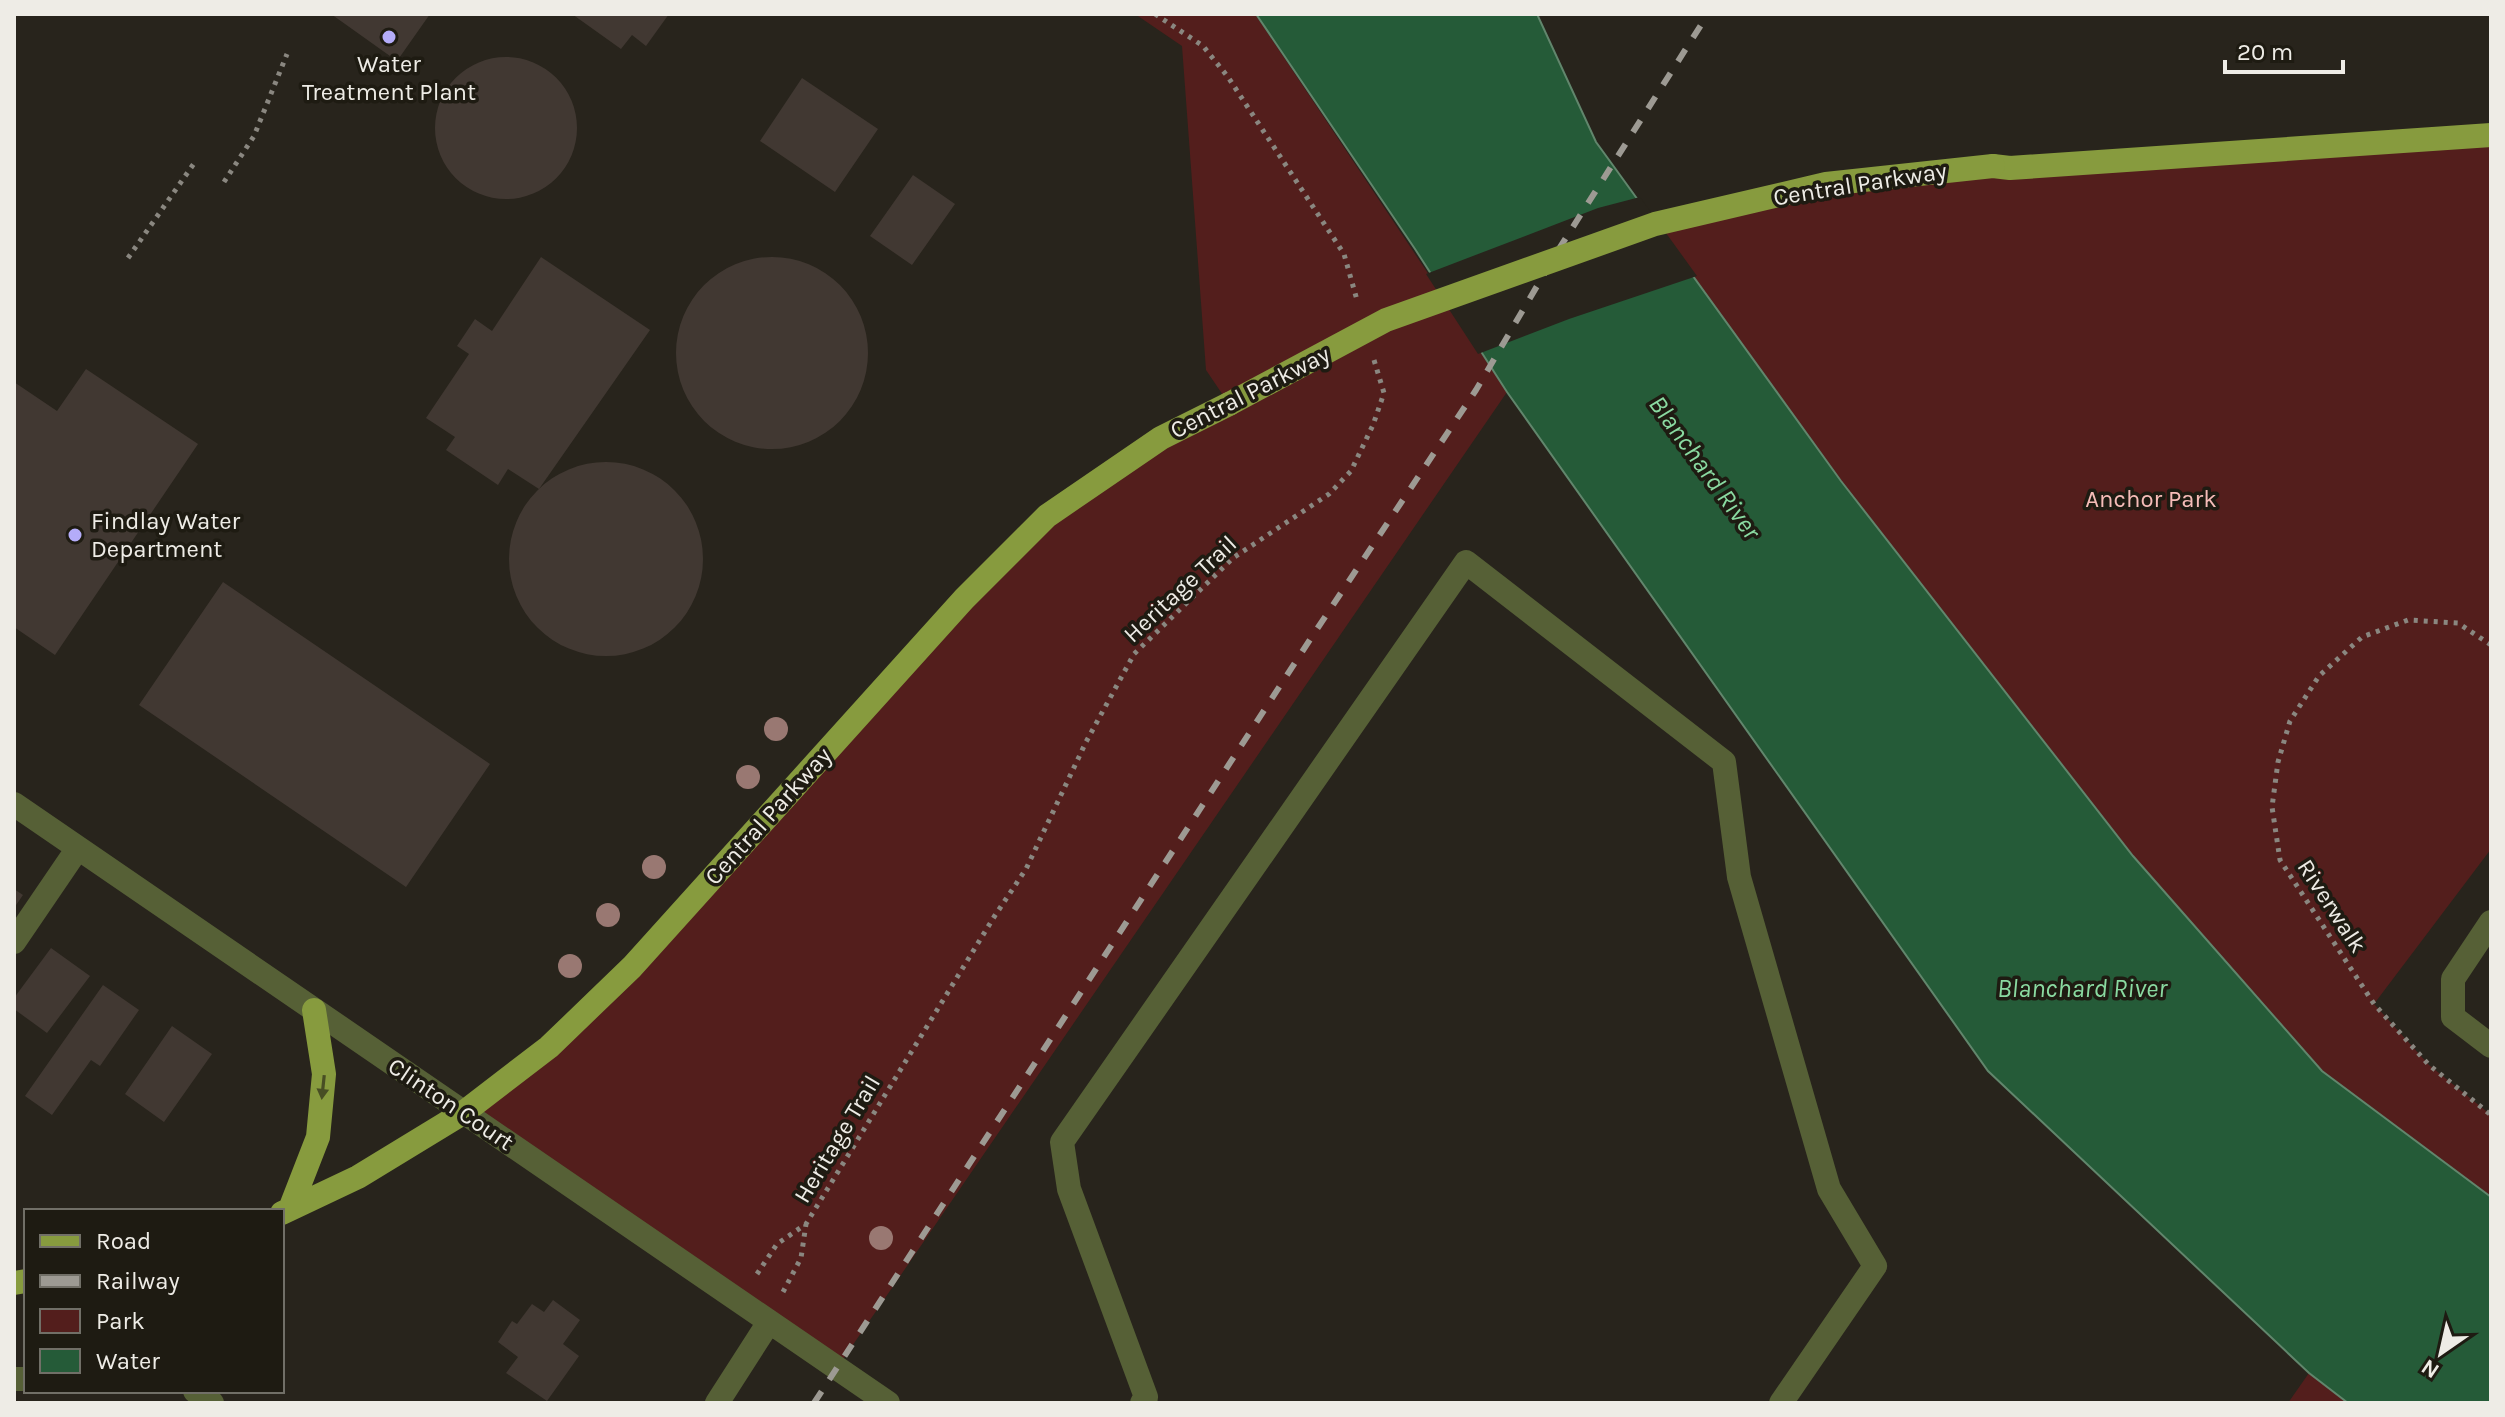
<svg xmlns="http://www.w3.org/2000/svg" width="2505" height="1417" viewBox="0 0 2505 1417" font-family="Karla,sans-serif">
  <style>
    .green { fill: #531e1c }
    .water { fill: #255b38; stroke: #61866c; stroke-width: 2 }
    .pier { fill: #28241c }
    .building { fill: #413832 }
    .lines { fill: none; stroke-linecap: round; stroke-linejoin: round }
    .path { stroke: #8a8780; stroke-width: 5; stroke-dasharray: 4 6; stroke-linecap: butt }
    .minor { stroke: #566036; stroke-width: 24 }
    .major { stroke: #879b3e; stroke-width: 24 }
    .rail { stroke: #9d9a93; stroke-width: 6; stroke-dasharray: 14 14; stroke-linecap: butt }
    .major-bridge { stroke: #879b3e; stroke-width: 24 }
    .tree { fill: #997872 }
    .oneway { fill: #484e24 }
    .poi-dot { fill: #b4acf9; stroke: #1e1b12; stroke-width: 3 }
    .labels { text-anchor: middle; stroke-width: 7; stroke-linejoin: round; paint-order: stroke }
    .poi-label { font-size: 24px; fill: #eeece6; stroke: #1e1b12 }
    .street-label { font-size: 24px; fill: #eeece6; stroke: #1e1b12 }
    .park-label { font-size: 24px; fill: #f6bcb8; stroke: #1e1b12 }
    .water-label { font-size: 26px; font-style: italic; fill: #8adaa1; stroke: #1e1b12 }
  </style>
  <rect width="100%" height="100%" fill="#28241c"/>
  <path class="green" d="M 1135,14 L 1255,14 L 1507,392 L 837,1368 L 463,1113 L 549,1047 L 1047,516 L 1229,404 L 1206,370 L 1182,46 Z
    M 2491,135 L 2491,849 L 2374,1004 L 2429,1065 L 2491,1115 L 2491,1332 L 2388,1261 L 1655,224 L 1826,184 Z
    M 2309,1373 L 2348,1403 L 2288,1403 Z"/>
  <path class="water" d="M 1256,14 L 1537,14 L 1596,142 L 1612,164 L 1841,481 L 2133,856 L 2322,1071 L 2491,1197 L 2491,1403 L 2348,1403 L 2309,1373 L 1988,1071 L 1507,392 L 1415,249 Z"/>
  <path class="pier" d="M 1640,197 L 1697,276 L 1569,319 L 1478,354 L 1426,274 L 1598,208 Z"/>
  <path class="building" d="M 331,14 L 430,14 L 397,61 Z
    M 572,14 L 669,14 L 646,46 L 632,35 L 621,49 Z
    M435 128a71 71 0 1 1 142 0a71 71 0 1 1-142 0Z
    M 802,78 L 878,129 L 835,192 L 760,141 Z
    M 913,175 L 955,204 L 912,265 L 870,236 Z
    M 541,257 L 650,330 L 539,489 L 508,469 L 498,485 L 446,450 L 455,437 L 426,418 L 469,354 L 457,346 L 475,319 L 492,331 Z
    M676 353a96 96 0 1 1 192 0a96 96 0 1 1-192 0Z
    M 86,369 L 198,444 L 55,655 L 14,627 L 14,382 L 57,411 Z
    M509 559a97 97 0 1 1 194 0a97 97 0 1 1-194 0Z
    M 223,582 L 490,764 L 406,887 L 139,705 Z
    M 14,889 L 23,895 L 14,908 Z
    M 51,948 L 90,976 L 47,1033 L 14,1009 L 14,998 Z
    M 103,985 L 139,1010 L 100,1066 L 91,1060 L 52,1115 L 25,1096 Z
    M 172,1026 L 212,1054 L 164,1122 L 125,1094 Z
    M 553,1300 L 580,1320 L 563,1344 L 579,1356 L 547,1401 L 506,1373 L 518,1357 L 498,1342 L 512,1321 L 517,1324 L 532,1304 L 544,1312 Z"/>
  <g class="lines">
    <path class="path" d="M 1155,14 L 1203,46 L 1228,77 L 1344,254 L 1357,300
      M 224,182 L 254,136 L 287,54
      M 128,258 L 195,162
      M 2491,645 L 2458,623 L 2408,620 L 2362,637 L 2319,676 L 2290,721 L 2278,762 L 2272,807 L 2280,860 L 2374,1004 L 2429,1065 L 2491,1115
      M 757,1274 L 777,1244 L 806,1224 L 994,917 L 1026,869 L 1086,742 L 1134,654 L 1233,558 L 1329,494 L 1351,471 L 1373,425 L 1384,393 L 1374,360
      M 783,1292 L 801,1258 L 806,1224"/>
    <path class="minor" d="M 14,804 L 888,1403
      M 2491,922 L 2453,979 L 2453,1017 L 2491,1046
      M 14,942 L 78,848
      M 14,1379 L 26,1379
      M 195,1391 L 212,1403
      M 717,1403 L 769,1322
      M 1142,1403 L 1146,1397 L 1069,1189 L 1062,1142 L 1466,562 L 1724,762 L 1739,877 L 1829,1189 L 1875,1266 L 1781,1403"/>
    <path class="major" d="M 1993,166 L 2010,168 L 2491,135
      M 290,1209 L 318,1137 L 324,1074 L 314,1010
      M 282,1213 L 358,1177 L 463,1113 L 549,1047 L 632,967 L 964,599 L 1047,516 L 1161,438 L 1229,404
      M 14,1283 L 26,1281"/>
    <path class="rail" d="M 814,1403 L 1315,632 L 1476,390 L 1557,252 L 1708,14"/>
    <path class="major-bridge" d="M 1229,404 L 1386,320 L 1655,224 L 1826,184 L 1993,166"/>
  </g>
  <g class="tree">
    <circle cx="776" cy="729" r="12"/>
    <circle cx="748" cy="777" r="12"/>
    <circle cx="654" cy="867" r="12"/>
    <circle cx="608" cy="915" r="12"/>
    <circle cx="570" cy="966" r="12"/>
    <circle cx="881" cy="1238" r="12"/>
  </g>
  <defs><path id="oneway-solid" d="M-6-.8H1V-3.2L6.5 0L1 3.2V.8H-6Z" transform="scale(2)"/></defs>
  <use class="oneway" href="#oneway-solid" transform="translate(323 1087) rotate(96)"/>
  <g class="poi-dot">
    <circle cx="389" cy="37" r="8"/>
    <circle cx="75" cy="535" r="8"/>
  </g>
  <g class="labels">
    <g class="poi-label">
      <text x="389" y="72">Water<tspan x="389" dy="28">Treatment Plant</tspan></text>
      <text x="91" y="529" text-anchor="start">Findlay Water<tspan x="91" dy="28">Department</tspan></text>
    </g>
    <g class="street-label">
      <text transform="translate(1860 184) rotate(-9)" y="8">Central Parkway</text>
      <text transform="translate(1250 392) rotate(-27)" y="8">Central Parkway</text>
      <text transform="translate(1180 589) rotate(-43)" y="8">Heritage Trail</text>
      <text transform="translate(768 816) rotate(-48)" y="8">Central Parkway</text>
      <text transform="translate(2332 906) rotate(57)" y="8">Riverwalk</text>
      <text transform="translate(451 1104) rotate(34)" y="8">Clinton Court</text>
      <text transform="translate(837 1139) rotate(-59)" y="8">Heritage Trail</text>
    </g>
    <g class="park-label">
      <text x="2151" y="507">Anchor Park</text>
    </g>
    <g class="water-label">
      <text transform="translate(1705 467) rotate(54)" y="9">Blanchard River</text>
      <text x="2082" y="997">Blanchard River</text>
    </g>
  </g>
  <rect width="2505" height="1417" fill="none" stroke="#eeece6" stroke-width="32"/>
  <rect x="24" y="1209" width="260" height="184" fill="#1e1b12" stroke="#716f67" stroke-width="2"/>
  <rect x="40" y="1235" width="40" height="12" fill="#879b3e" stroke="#716f67" stroke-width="2"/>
  <text x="96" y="1249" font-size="24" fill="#eeece6">Road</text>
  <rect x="40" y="1275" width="40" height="12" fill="#9d9a93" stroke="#716f67" stroke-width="2"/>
  <text x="96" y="1289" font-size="24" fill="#eeece6">Railway</text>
  <rect x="40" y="1309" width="40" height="24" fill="#531e1c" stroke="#716f67" stroke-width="2"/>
  <text x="96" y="1329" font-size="24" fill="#eeece6">Park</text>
  <rect x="40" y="1349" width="40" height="24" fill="#255b38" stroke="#716f67" stroke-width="2"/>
  <text x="96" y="1369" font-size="24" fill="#eeece6">Water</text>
  <g transform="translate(2441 1353) rotate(214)" stroke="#1e1b12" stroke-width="6" paint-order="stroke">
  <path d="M0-6L14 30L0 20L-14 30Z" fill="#eeece6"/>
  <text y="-12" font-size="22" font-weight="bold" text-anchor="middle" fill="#eeece6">N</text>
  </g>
  <path d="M2225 60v12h118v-12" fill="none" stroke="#eeece6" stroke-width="4"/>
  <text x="2237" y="60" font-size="24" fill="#eeece6" stroke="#1e1b12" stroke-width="6" paint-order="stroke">20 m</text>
</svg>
